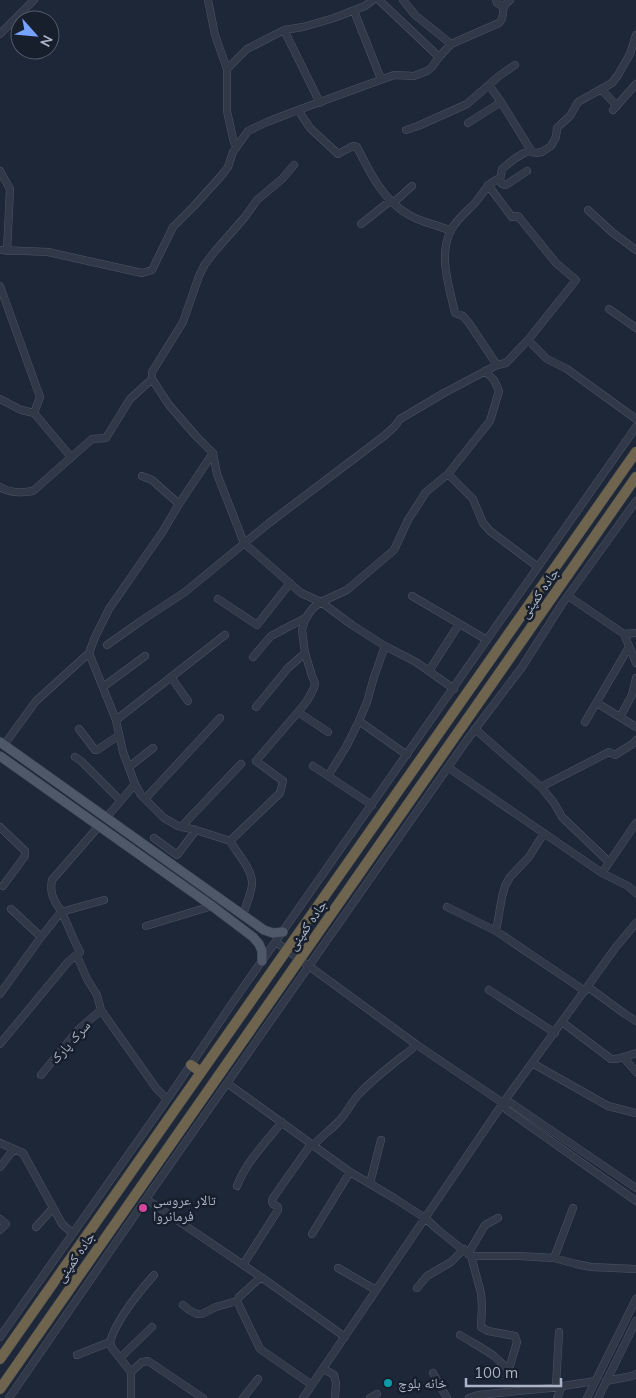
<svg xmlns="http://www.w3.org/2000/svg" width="636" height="1398" viewBox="0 0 636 1398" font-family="Mulish,'Noto Naskh Arabic',sans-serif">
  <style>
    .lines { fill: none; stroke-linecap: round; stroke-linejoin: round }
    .minor-casing { stroke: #4c5464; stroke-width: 8 }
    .major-casing { stroke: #3b4352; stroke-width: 10 }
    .highway-casing { stroke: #394150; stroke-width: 11 }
    .minor { stroke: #313949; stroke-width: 7 }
    .major { stroke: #4e5869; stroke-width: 9 }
    .highway { stroke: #6f644d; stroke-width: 10 }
    .hotel-dot { fill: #d1479c; stroke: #171f2d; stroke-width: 2 }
    .culture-dot { fill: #0f9aa8; stroke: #171f2d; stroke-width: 2 }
    .labels { text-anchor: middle; stroke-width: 5; stroke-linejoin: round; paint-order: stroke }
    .street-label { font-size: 14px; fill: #abb4c6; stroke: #171f2d }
    .poi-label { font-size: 14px; fill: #abb4c6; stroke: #171f2d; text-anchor: start }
  </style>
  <rect width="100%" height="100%" fill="#1d2738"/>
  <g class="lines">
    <g class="minor-casing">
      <path id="minor" d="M 208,0 L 215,35 L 227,69 L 227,111 L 234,143 L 238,145 L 248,131 L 267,122 L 298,110 L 310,128 L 338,154 L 353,146 L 357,147 C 370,173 384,202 411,216 C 421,222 438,225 451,231
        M 379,0 L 439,57
        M 403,0 L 415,15 L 451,44
        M 496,0 L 497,3 L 503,7
        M 354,11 L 381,79
        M 284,30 L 320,103
        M 0,34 L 34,0
        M 227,69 L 247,49 L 284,30 L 303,27 L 334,18 L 365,6 L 373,0
        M 489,85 L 501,102 L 532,152
        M 601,89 L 617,106
        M 298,110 L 394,75 L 414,76 L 427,71 L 432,67 L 439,57 L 451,44 L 499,23 C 507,16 498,9 510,0
        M 613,110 L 636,84
        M 468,123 L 501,102
        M 406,130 L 418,126 L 467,104 L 499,76 L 515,65
        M 294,165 L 282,179 L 257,200 L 245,217 L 216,250 L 205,264 L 199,276 L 183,322 L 152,372 L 152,379 L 169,405 L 196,436 L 213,453 L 217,474 L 244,543 L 301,593 L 321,602 L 352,625 L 385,646 L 416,662 L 454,689
        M 0,171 L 10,189 L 7,251
        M 500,180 L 502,169 L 514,159 L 524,153 L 530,151 L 536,153 L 542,152 L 551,146 L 556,137 L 557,128 L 560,125 L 570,116 L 578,102 L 612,83 L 618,75 L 630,54 L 636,35
        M 488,185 L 512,217 L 518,216 L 556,263 L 576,280 L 528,340 L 506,363 L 497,365 L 469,323 L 463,316 L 455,313 C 449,286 438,255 451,230 C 457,219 466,212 474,204 C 482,195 487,184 498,179 L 500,180 L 502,184 L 506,185 L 527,171
        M 393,203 L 412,186
        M 588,210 L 613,233 L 636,250
        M 361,224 L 390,201
        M 0,250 L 48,252 L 142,273 L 152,270 L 173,227 L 194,206 L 221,176 L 228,167 L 233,152 L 238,145
        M 0,286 L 40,397 L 34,413
        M 609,309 L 636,328
        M 528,340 L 547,359 L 567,369 L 636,419
        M 0,399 L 21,410 L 34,413 L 71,457
        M 448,474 L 473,499 L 483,523 L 490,531 L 538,567
        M 142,476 L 152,480 L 179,504
        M 0,487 C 9,493 23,493 33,491 L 92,439 L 106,438 L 130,399 L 152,379
        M 412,596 L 487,640
        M 568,596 L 624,634 L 636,663
        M 218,599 L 257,625 L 290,583
        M 624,634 L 636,633
        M 107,645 L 141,621 L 185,592 L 269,523 L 384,436 L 395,426 L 400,419 L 444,393 L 497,365
        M 385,646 L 374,677 L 367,702 L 359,721 L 407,755
        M 89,653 L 116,720 L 123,752 L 135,784 L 141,795 L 164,818 L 178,826 L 196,830 L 230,841 C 237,853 253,870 252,884 C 252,891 245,908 243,915
        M 253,657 L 271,636 L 307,617
        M 429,671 L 459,624
        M 171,677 L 188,701
        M 103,687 L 145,656
        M 597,703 L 636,727
        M 256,707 L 288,668 L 305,653
        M 298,712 L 328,732
        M 620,717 L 632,695 L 636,678
        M 116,720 L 225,635
        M 585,722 L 629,647
        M 79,729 L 95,750 L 97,750 L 118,736
        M 475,729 L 541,787 L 554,803 L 562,817 L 609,862
        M 4,745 L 36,701 L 89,653 L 95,637 L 109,609 L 163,531 L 179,504 L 213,453
        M 75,757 L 81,761 L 120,800
        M 313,766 L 372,805
        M 129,767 L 153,748
        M 449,768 L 602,873 L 628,886 L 636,893
        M 328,776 L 346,747 L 359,721
        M 541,787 L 609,752 L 615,755 L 634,743 L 636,740
        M 145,799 L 220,718
        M 106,818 L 135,784
        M 0,827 L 25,851 L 25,856 L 3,886
        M 181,827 L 241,764
        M 154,838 L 177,855 L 196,830
        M 230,841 L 280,793 L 283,781 L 256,761 L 298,712 L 307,701 L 314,688 L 315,683 L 312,676 L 305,653 L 302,630 L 304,623 L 307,616 L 313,608 L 321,602 L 347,590 L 394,550 L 408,520 L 426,492 L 448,474 L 490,421 L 499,391 L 494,380 L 485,371
        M 602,873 L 636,823
        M 447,907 L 496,931 L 585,991
        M 11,909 L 41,937
        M 146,926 L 212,906
        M 496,931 L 502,897 L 505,886 L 510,877 L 529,857 L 544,833
        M 276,942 L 417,1045 L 503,1103 L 507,1110 L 636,1201
        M 77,956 L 87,979 L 97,995 L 101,1010 L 156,1088 L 167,1099
        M 588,987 L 625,1014 L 636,1021
        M 489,990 L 555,1033
        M 0,994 L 41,937 L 61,912 L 104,900
        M 562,1022 L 611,1059 C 619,1060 628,1056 636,1053
        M 0,1044 L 68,962 L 80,952 C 73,939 68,925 62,913 C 55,901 49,895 52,880 L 99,826
        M 624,1058 L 636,1072
        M 532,1063 L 608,1106 L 636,1113
        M 41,1075 L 78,1030 L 101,1010
        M 227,1083 L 350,1172 L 394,1198 L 425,1218 L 437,1229 L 468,1254 L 471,1256 L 481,1293 L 482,1306 L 481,1327 L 488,1331 L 515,1336 L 517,1342 L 509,1369 C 503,1366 499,1360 494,1356 C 483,1348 471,1342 460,1335
        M 503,1103 L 511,1103 L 636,1188
        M 0,1143 L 23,1153 L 62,1224 L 72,1233
        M 313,1146 C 321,1136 331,1130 339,1121 C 347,1113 351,1102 360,1093 C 377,1075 397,1061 417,1045
        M 0,1167 L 14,1149
        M 370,1183 L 381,1140
        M 237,1186 C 246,1162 266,1142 282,1122
        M 146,1199 L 261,1277 L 345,1337
        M 0,1219 L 6,1224 L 0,1230
        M 36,1227 L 53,1208
        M 312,1234 L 350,1172
        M 468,1254 L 485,1225 L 498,1218
        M 471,1256 L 519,1256 L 554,1258 L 576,1264 L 591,1267 L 636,1269
        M 554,1258 L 573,1208
        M 243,1265 L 278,1210 L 278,1207 L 273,1204 L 272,1201 L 273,1198 L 311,1144
        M 338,1268 L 376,1290
        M 417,1288 L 427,1276 L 451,1262 L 464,1249
        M 237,1301 L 260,1349 L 312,1385
        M 183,1305 L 189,1310 L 197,1314 L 202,1314 L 216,1307 L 237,1301 L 239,1297 L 261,1277
        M 0,1337 L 173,1091 L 231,1005 L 636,427
        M 77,1355 L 110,1342
        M 120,1358 L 152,1327
        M 324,1369 L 334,1375 L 336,1383 L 335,1398
        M 131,1372 L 112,1348 L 110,1342 C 116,1321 139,1292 154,1275
        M 433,1373 L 447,1398
        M 606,1381 L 632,1376 L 636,1374
        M 556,1386 L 559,1332
        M 9,1398 L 146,1199 L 467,740 L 522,667 L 562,604 L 636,501
        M 131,1398 L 131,1372 L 142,1362 L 148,1361 L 203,1398
        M 243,1398 L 258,1379
        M 303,1398 L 503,1103 L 616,947 L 636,923
        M 370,1398 L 377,1394
        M 469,1398 L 478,1395 L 550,1388 L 595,1381
        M 557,1398 L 562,1386
        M 587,1398 L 636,1299
        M 598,1398 L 636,1321"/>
    </g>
    <g class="major-casing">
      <path id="major" d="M 0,742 L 264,930 L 273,933 L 283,932
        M 0,756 L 212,906 L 253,937 L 259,944 L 262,951 L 262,961"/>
    </g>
    <g class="highway-casing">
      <path id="highway" d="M 191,1065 L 201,1072
        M 0,1359 L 636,452
        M 0,1389 L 636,477"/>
    </g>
    <use href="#minor" class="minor"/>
    <use href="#major" class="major"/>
    <use href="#highway" class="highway"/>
  </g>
  <circle class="hotel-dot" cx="143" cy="1208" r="5"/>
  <circle class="culture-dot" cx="388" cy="1383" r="5"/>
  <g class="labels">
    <g class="street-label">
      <text transform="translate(539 593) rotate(-55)" y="5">جاده کمپنی</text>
      <text transform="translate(307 925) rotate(-55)" y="5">جاده کمپنی</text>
      <text transform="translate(70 1042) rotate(-48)" y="5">سرک پارک</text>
      <text transform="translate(75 1257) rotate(-55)" y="5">جاده کمپنی</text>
    </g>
    <g class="poi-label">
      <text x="153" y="1205">تالار عروسی<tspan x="153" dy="16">فرمانروا</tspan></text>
      <text x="398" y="1388">خانه بلوچ</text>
    </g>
  </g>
  <g transform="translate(35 35) rotate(117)"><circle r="24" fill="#171f2d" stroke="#525b6a"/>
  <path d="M0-4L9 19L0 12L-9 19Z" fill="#76a3ff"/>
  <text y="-8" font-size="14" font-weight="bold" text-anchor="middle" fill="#abb4c6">N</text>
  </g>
  <path d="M466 1378v8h95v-8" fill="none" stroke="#abb4c6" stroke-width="2.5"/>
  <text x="474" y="1378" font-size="15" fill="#abb4c6" stroke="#171f2d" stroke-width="4" paint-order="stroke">100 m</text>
</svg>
